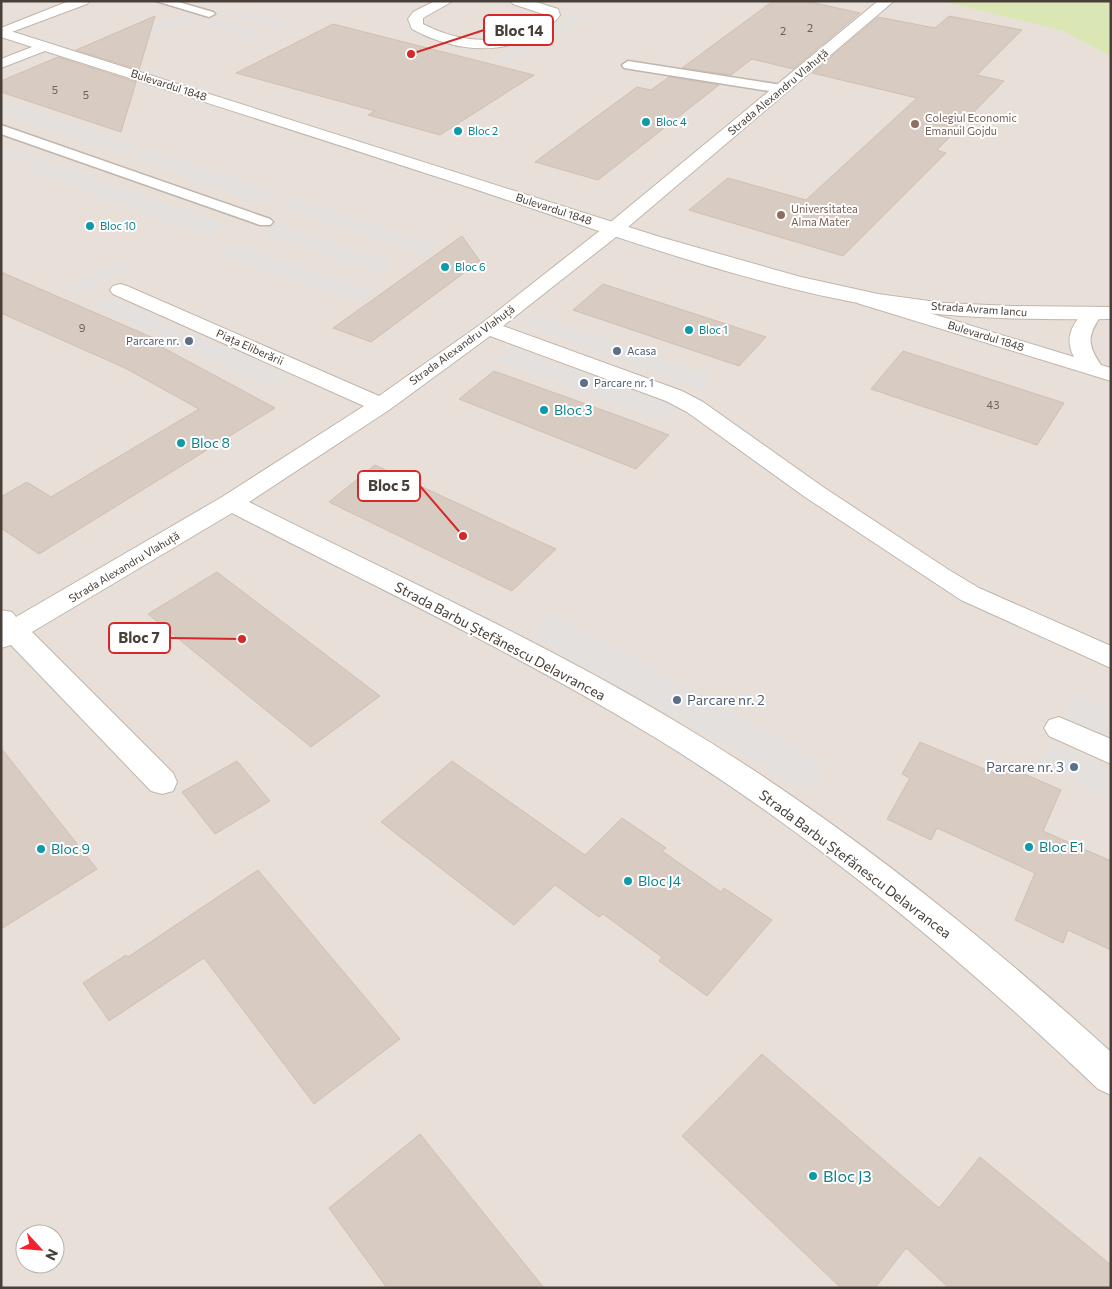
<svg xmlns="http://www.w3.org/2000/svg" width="1112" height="1289" viewBox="0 0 1112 1289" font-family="Commissioner,sans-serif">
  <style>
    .residential { fill: #e8e0d8; fill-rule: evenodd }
    .green { fill: #dae7b4 }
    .parking { fill: #e3e0de }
    .building { fill: #d8cbc2; stroke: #d0bfb3 }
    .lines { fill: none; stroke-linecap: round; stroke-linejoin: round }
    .service-casing { stroke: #bfb5ac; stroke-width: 3 }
    .minor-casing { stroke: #bfb5ac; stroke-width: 2 }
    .tertiary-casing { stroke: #bfb5ac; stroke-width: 2 }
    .path { stroke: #c1ae9e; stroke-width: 2; stroke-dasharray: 1 1; stroke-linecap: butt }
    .service { fill: #fff; fill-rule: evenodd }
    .minor { fill: #fff; fill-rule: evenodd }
    .tertiary { fill: #fff; fill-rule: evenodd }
    .culture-dot { fill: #0f9aa8; stroke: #fff; stroke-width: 2 }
    .education-dot { fill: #8d6e63; stroke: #fff; stroke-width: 2 }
    .service-dot { fill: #5c6f8a; stroke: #fff; stroke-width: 2 }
    .labels { text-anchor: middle; stroke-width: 4; stroke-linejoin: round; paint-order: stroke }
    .number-label { font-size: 11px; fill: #6c625a }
    .far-street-label { font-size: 11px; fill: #483f38; stroke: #fff }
    .far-education-label { font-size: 11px; fill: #785e54; stroke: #fff; text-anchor: start }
    .far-culture-label { font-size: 11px; fill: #0d838f; stroke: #fff; text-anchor: start }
    .far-service-label { font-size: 11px; fill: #4e5e75; stroke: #fff; text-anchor: start }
    .culture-label { font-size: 14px; fill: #0d838f; stroke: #fff; text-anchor: start }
    .street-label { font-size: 14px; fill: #483f38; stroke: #fff }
    .service-label { font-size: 14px; fill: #4e5e75; stroke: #fff; text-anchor: start }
    .near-culture-label { font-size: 16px; fill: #0d838f; stroke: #fff; text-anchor: start }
    .leader { fill: none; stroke: #d62828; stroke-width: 2 }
    .callout-dot { fill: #d62828; stroke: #fff; stroke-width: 2 }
    .callout { fill: #fff; stroke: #d62828; stroke-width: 2 }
    .callout-label { font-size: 15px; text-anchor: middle; font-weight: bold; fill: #483f38 }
  </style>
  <rect width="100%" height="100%" fill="#f4efea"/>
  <path class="residential" d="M 1,1 L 1111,1 L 1111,1288 L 1,1288 ZM 25,1234 L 55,1234 L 55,1264 L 25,1264 Z"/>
  <path class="green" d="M 940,1 L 1111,1 L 1111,56 L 1061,30 Z"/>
  <path class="parking" d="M 239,8 L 288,22 L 275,28 L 226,14 Z
    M 574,12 L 589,16 L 507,64 L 492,60 Z
    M 186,13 L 197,16 L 151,35 L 140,31 Z
    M 212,19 L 263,34 L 250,39 L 199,24 Z
    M 10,103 L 139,145 L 122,154 L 1,113 L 1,106 Z
    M 1,144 L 33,155 L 15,164 L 1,159 Z
    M 149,148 L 273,192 L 256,202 L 131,157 Z
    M 41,159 L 225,224 L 207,236 L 21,168 Z
    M 299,199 L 436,244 L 422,255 L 284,208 Z
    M 279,224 L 395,263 L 381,274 L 263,234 Z
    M 232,242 L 374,291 L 358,303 L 215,253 Z
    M 120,258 L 136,264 L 82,294 L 67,287 Z
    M 109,297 L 289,376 L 272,388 L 91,306 Z
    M 537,314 L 713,376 L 701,389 L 523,326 Z
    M 509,348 L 676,407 L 662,421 L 494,360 Z
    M 550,611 L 826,765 L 808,792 L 529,634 Z
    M 1075,693 L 1111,708 L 1111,735 L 1064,715 Z
    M 1051,742 L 1111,771 L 1111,798 L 1038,762 Z"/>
  <path class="building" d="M 773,1 L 806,1 L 860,13 L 793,69 L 752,59 L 731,75 L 682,68 Z
    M 155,16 L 139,70 L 76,50 Z
    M 949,16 L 1022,30 L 977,75 L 1004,81 L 937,150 L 946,153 L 843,256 L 689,210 L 728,178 L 806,200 L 917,98 L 812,73 L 878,17 L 935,28 Z
    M 333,24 L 534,75 L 440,135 L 368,115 L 375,111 L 236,73 Z
    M 58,57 L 136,82 L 121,132 L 1,92 L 1,81 Z
    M 669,77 L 719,85 L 598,180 L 535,162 L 637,87 L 651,90 Z
    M 462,236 L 480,261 L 371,342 L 333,328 Z
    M 1,272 L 165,343 L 160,346 L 275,408 L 39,554 L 1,528 L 1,497 L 27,482 L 51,497 L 199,409 L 125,368 L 1,313 Z
    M 603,284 L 766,337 L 739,366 L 573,310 Z
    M 903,351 L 1064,403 L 1037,445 L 871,389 Z
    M 494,371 L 630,420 L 669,435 L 636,469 L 459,399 Z
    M 375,465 L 556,549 L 512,591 L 329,502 Z
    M 217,572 L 338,664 L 380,696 L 311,747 L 148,614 Z
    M 920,742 L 1001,776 L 1006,766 L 1061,790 L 1043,831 L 1111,861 L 1111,950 L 1068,930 L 1063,943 L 1015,920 L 1035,873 L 937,828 L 931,840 L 887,819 L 910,778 L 902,774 Z
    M 1,748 L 97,869 L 1,929 Z
    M 237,761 L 270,801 L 215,834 L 182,792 Z
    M 452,761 L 585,855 L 622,818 L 666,848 L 662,851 L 721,892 L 724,888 L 772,920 L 707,996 L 659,961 L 662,957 L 603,914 L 599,917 L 555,885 L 514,925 L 381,822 Z
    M 258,870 L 400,1039 L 314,1104 L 204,958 L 109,1021 L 83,983 L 126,955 L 128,957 Z
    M 762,1054 L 939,1208 L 980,1157 L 1111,1265 L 1111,1288 L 949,1288 L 906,1248 L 875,1288 L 841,1288 L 682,1136 Z
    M 420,1134 L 544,1288 L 387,1288 L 329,1208 Z"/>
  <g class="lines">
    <g class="service-casing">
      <path id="service" d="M 156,1 L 175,1 L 213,12 L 215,14 L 209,17 Z
        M 628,61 L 782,85 L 788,89 L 782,93 L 624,68 L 622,65 Z
        M 1,125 L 270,219 L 273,222 L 270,225 L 260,225 L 1,134 Z"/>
    </g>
    <g class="minor-casing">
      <path id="minor" d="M 69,1 L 89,1 L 87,4 L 1,36 L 1,28 Z
        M 435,1 L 453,1 L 423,18 L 423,24 C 463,45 512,48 546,15 L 513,4 L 511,1 L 533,1 L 558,9 L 560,15 C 554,24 546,29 536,34 C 498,57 450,50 412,29 L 408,19 L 413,12 Z
        M 878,1 L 894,1 L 621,233 L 503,326 L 682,391 L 703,402 L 823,487 L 949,570 L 979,588 L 1111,646 L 1111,668 L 961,600 L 805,497 L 687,412 L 666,401 L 490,336 L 389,410 L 249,502 C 394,575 542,641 680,724 C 831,814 981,934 1111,1052 L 1111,1095 L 1098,1089 C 966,963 814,835 659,740 C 521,655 375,587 232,513 L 32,632 L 173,773 L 177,782 L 173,791 L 162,794 L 151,791 L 11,645 L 1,648 L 1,610 L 12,612 L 16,617 L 222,497 L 364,406 L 113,294 L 110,290 L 113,286 L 120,284 L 127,286 L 379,396 L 481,324 L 607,225 Z
        M 45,42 L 52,46 L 50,49 L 1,68 L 1,59 Z
        M 864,293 L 1074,357 C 1064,338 1072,325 1085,310 L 1092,308 L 1099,310 L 1102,314 C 1088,335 1086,343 1101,365 L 1111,368 L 1111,381 L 857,303 L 854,299 L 857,295 Z
        M 1059,717 L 1111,739 L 1111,764 L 1049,736 L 1044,728 L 1049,720 Z"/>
    </g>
    <g class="tertiary-casing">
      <path id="tertiary" d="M 1,28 L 660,237 L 801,277 L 878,294 L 944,303 L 1011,306 L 1111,307 L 1111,319 C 1034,320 956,319 880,307 C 736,283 591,227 453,182 C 302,133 152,85 1,37 Z"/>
    </g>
    <path class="path" d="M 1109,1 L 1111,2"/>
    <use href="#service" class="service"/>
    <use href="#minor" class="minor"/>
    <use href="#tertiary" class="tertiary"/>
  </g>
  <g class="culture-dot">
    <circle cx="646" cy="122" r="5"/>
    <circle cx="458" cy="131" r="5"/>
    <circle cx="90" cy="226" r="5"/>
    <circle cx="445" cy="267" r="5"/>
    <circle cx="689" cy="330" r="5"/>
    <circle cx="544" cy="410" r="5"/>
    <circle cx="181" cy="443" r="5"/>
    <circle cx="1029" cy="847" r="5"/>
    <circle cx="41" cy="849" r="5"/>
    <circle cx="628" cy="881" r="5"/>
    <circle cx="813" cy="1176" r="5"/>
  </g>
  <g class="education-dot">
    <circle cx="915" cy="124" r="5"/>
    <circle cx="781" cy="215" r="5"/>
  </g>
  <g class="service-dot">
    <circle cx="189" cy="341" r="5"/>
    <circle cx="617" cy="351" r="5"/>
    <circle cx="584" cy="383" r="5"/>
    <circle cx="677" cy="700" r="5"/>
    <circle cx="1074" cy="767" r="5"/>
  </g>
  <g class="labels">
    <g class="number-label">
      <text x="810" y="32">2</text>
      <text x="783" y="35">2</text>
      <text x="55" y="94">5</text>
      <text x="86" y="99">5</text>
      <text x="82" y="332">9</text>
      <text x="993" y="409">43</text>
    </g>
    <g class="far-street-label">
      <text transform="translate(169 85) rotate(18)" y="4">Bulevardul 1848</text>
      <text transform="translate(778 92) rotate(-40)" y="4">Strada Alexandru Vlahuță</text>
      <text transform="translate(554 209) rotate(18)" y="4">Bulevardul 1848</text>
      <text transform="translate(979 309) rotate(4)" y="4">Strada Avram Iancu</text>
      <text transform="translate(986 336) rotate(17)" y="4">Bulevardul 1848</text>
      <text transform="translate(462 345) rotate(-36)" y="4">Strada Alexandru Vlahuță</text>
      <text transform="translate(250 347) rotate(24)" y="4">Piața Eliberării</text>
      <text transform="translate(124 567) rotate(-31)" y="4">Strada Alexandru Vlahuță</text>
    </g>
    <g class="far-education-label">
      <text x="925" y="122">Colegiul Economic<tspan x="925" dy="13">Emanuil Gojdu</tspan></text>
      <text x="791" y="213">Universitatea<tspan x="791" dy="13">Alma Mater</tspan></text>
    </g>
    <g class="far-culture-label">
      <text x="656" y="126">Bloc 4</text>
      <text x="468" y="135">Bloc 2</text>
      <text x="100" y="230">Bloc 10</text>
      <text x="455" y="271">Bloc 6</text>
      <text x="699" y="334">Bloc 1</text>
    </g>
    <g class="far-service-label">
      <text x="179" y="345" text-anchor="end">Parcare nr.</text>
      <text x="627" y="355">Acasa</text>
      <text x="594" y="387">Parcare nr. 1</text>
    </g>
    <g class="culture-label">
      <text x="554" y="415">Bloc 3</text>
      <text x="191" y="448">Bloc 8</text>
      <text x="1039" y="852">Bloc E1</text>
      <text x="51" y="854">Bloc 9</text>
      <text x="638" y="886">Bloc J4</text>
    </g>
    <g class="street-label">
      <text transform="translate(500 641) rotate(28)" y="5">Strada Barbu Ștefănescu Delavrancea</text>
      <text transform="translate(855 864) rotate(37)" y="5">Strada Barbu Ștefănescu Delavrancea</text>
    </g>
    <g class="service-label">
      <text x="687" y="705">Parcare nr. 2</text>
      <text x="1064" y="772" text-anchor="end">Parcare nr. 3</text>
    </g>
    <g class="near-culture-label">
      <text x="823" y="1182">Bloc J3</text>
    </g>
  </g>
  <path class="leader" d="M411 54L484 30M463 536L420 486M242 639L170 638"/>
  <g class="callout-dot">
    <circle cx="411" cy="54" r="5"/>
    <circle cx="463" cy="536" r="5"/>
    <circle cx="242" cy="639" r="5"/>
  </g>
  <g class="callout">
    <rect x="484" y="15" width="69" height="30" rx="5"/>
    <rect x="358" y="471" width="62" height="30" rx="5"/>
    <rect x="109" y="623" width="61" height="30" rx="5"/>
  </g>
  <g class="callout-label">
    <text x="519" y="36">Bloc 14</text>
    <text x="389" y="491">Bloc 5</text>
    <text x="139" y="643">Bloc 7</text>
  </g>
  <rect width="1112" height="1289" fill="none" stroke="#483f38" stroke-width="5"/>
  <g transform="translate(40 1249) rotate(116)"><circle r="24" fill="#ffffff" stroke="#b6b2af"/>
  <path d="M0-4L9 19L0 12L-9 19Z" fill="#f2232d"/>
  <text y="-8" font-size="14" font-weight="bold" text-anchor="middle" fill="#483f38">N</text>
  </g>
</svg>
